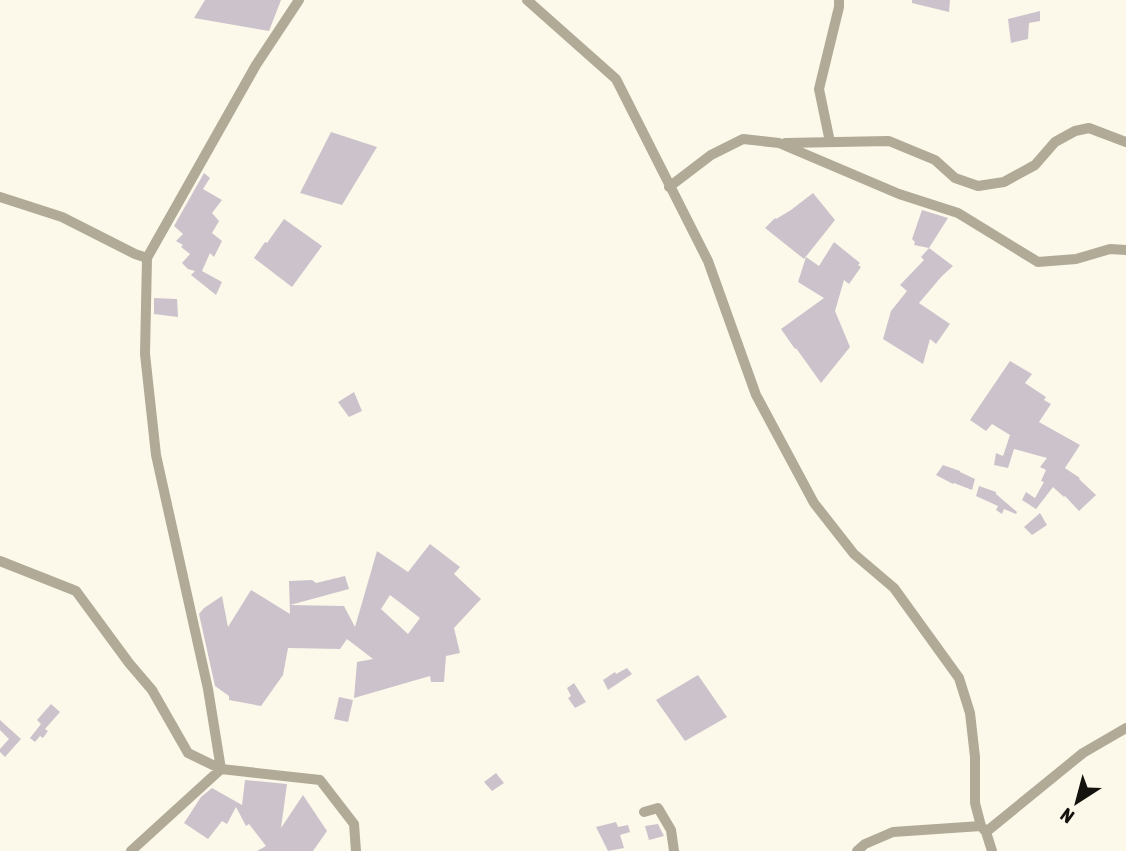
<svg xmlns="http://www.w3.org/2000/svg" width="1126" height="851" viewBox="0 0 1126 851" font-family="'Asap Condensed',sans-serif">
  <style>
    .building { fill: #ccc2cc; fill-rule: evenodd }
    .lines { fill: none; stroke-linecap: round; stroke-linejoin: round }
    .minor { stroke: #b0aa97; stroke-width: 10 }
  </style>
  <rect width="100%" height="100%" fill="#fcf9eb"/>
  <path class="building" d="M 205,0 L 281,0 L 269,31 L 194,18 Z
    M 912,0 L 950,0 L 949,12 L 912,3 Z
    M 1040,11 L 1040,21 L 1029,23 L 1028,39 L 1011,43 L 1008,19 Z
    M 331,132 L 377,147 L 342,205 L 300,193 Z
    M 204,173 L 210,178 L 203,189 L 222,200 L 212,213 L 219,221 L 212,233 L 222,241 L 214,257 L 210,253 L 202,271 L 222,282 L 216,295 L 191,275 L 195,271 L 188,269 L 182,263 L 190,254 L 181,247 L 183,245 L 176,241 L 183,234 L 174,226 Z
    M 813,193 L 835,220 L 804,259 L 765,228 L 775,218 L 776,219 L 791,210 Z
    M 922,210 L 948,218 L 929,248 L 914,245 L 915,242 L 912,239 Z
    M 284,219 L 322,246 L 292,287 L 254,258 L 265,242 L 267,243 Z
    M 834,242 L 860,263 L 858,265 L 861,267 L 849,284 L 844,280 L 835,311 L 850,347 L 821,383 L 796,348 L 795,349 L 781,329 L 824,298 L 798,282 L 806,257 L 819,266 Z
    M 929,248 L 953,266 L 942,276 L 919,303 L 950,324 L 936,344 L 930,339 L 923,364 L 883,339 L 891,311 L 907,291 L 900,285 L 924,260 L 921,257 Z
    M 154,298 L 177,299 L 178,317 L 154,314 Z
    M 1010,361 L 1032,374 L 1025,383 L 1046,397 L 1044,400 L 1051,404 L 1039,422 L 1080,445 L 1065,468 L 1080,478 L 1079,479 L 1096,495 L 1079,511 L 1065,496 L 1064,497 L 1053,487 L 1036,509 L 1022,500 L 1026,492 L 1035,498 L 1044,482 L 1041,481 L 1046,470 L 1040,467 L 1047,458 L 1014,449 L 1008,468 L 994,465 L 996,453 L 1003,456 L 1010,435 L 992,424 L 986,431 L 970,420 Z
    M 354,392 L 362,411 L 349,417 L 338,402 Z
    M 943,465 L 960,471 L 960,472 L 975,479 L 972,490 L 954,483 L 953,484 L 936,475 Z
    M 979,486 L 996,492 L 996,494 L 1017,512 L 1016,514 L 1004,509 L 1002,514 L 996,510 L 998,506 L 976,496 Z
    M 1040,513 L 1047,525 L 1032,535 L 1024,527 Z
    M 430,544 L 460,567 L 454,574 L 481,599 L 454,628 L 460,653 L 446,656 L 444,682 L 431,682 L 430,676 L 354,698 L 357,662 L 373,659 L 347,639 L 340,649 L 288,648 L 283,675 L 261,706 L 229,700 L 229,696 L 215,686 L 199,614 L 204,608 L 222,596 L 228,627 L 251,590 L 290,614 L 289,581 L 312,580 L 316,583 L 345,576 L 349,589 L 290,605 L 344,606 L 355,627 L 377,551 L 408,572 ZM 390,595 L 420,618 L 408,634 L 381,609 Z
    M 627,668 L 632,674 L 608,690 L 603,680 L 615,672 L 616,674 Z
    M 698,675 L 727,717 L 685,741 L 656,700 Z
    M 574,683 L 586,702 L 575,708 L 568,698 L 571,696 L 567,688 Z
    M 339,697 L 353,700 L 348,722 L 334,719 Z
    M 51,704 L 60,712 L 45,729 L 48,731 L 43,738 L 40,736 L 35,742 L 30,738 L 41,724 L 37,720 Z
    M 0,720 L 21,739 L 5,757 L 0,752 L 0,749 L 9,739 L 0,730 Z
    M 496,773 L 504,783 L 492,791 L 484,782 Z
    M 245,780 L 287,784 L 281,828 L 303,795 L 327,831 L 313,851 L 257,851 L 266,846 L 249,824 L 246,826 L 236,807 L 227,824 L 222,821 L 208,839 L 184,823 L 201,797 L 212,788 L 242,805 Z
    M 616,822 L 618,827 L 628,825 L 630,832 L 620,835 L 624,848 L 608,851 L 596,827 Z
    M 658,824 L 664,836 L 649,840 L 645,826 Z"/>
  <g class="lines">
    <path class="minor" d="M 527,0 L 616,79 L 708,261 L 756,395 L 814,503 L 854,554 L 894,588 L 959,678 L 970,713 L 975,757 L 975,803 L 981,826 L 893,832 L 865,844 L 857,851
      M 830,142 L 819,89 L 839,7 L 839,0
      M 785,143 L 889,141 L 935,160 L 955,178 L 978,186 L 1004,182 L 1035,165 L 1055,142 L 1075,131 L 1089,128 L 1126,142
      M 669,187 L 711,155 L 743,139 L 779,143 L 899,194 L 958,213 L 1038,262 L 1076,259 L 1110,249 L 1126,250
      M 0,197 L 62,217 L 135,254 L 147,258
      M 0,561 L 76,591 L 129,663 L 152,690 L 188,753 L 221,769 L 320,780 L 354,824 L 356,851
      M 644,812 L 658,808 L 671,830 L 674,851
      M 981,826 L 986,832 L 1083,753 L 1126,728
      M 986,832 L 992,851
      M 131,851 L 221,769 L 208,689 L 156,455 L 145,354 L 147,258 L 256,65 L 299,0"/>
  </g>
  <g transform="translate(1077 802) rotate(216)" stroke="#fcf9eb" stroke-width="5" paint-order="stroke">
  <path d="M0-5L12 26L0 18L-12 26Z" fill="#14130e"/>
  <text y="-10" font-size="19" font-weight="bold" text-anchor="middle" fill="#14130e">N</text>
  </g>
</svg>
